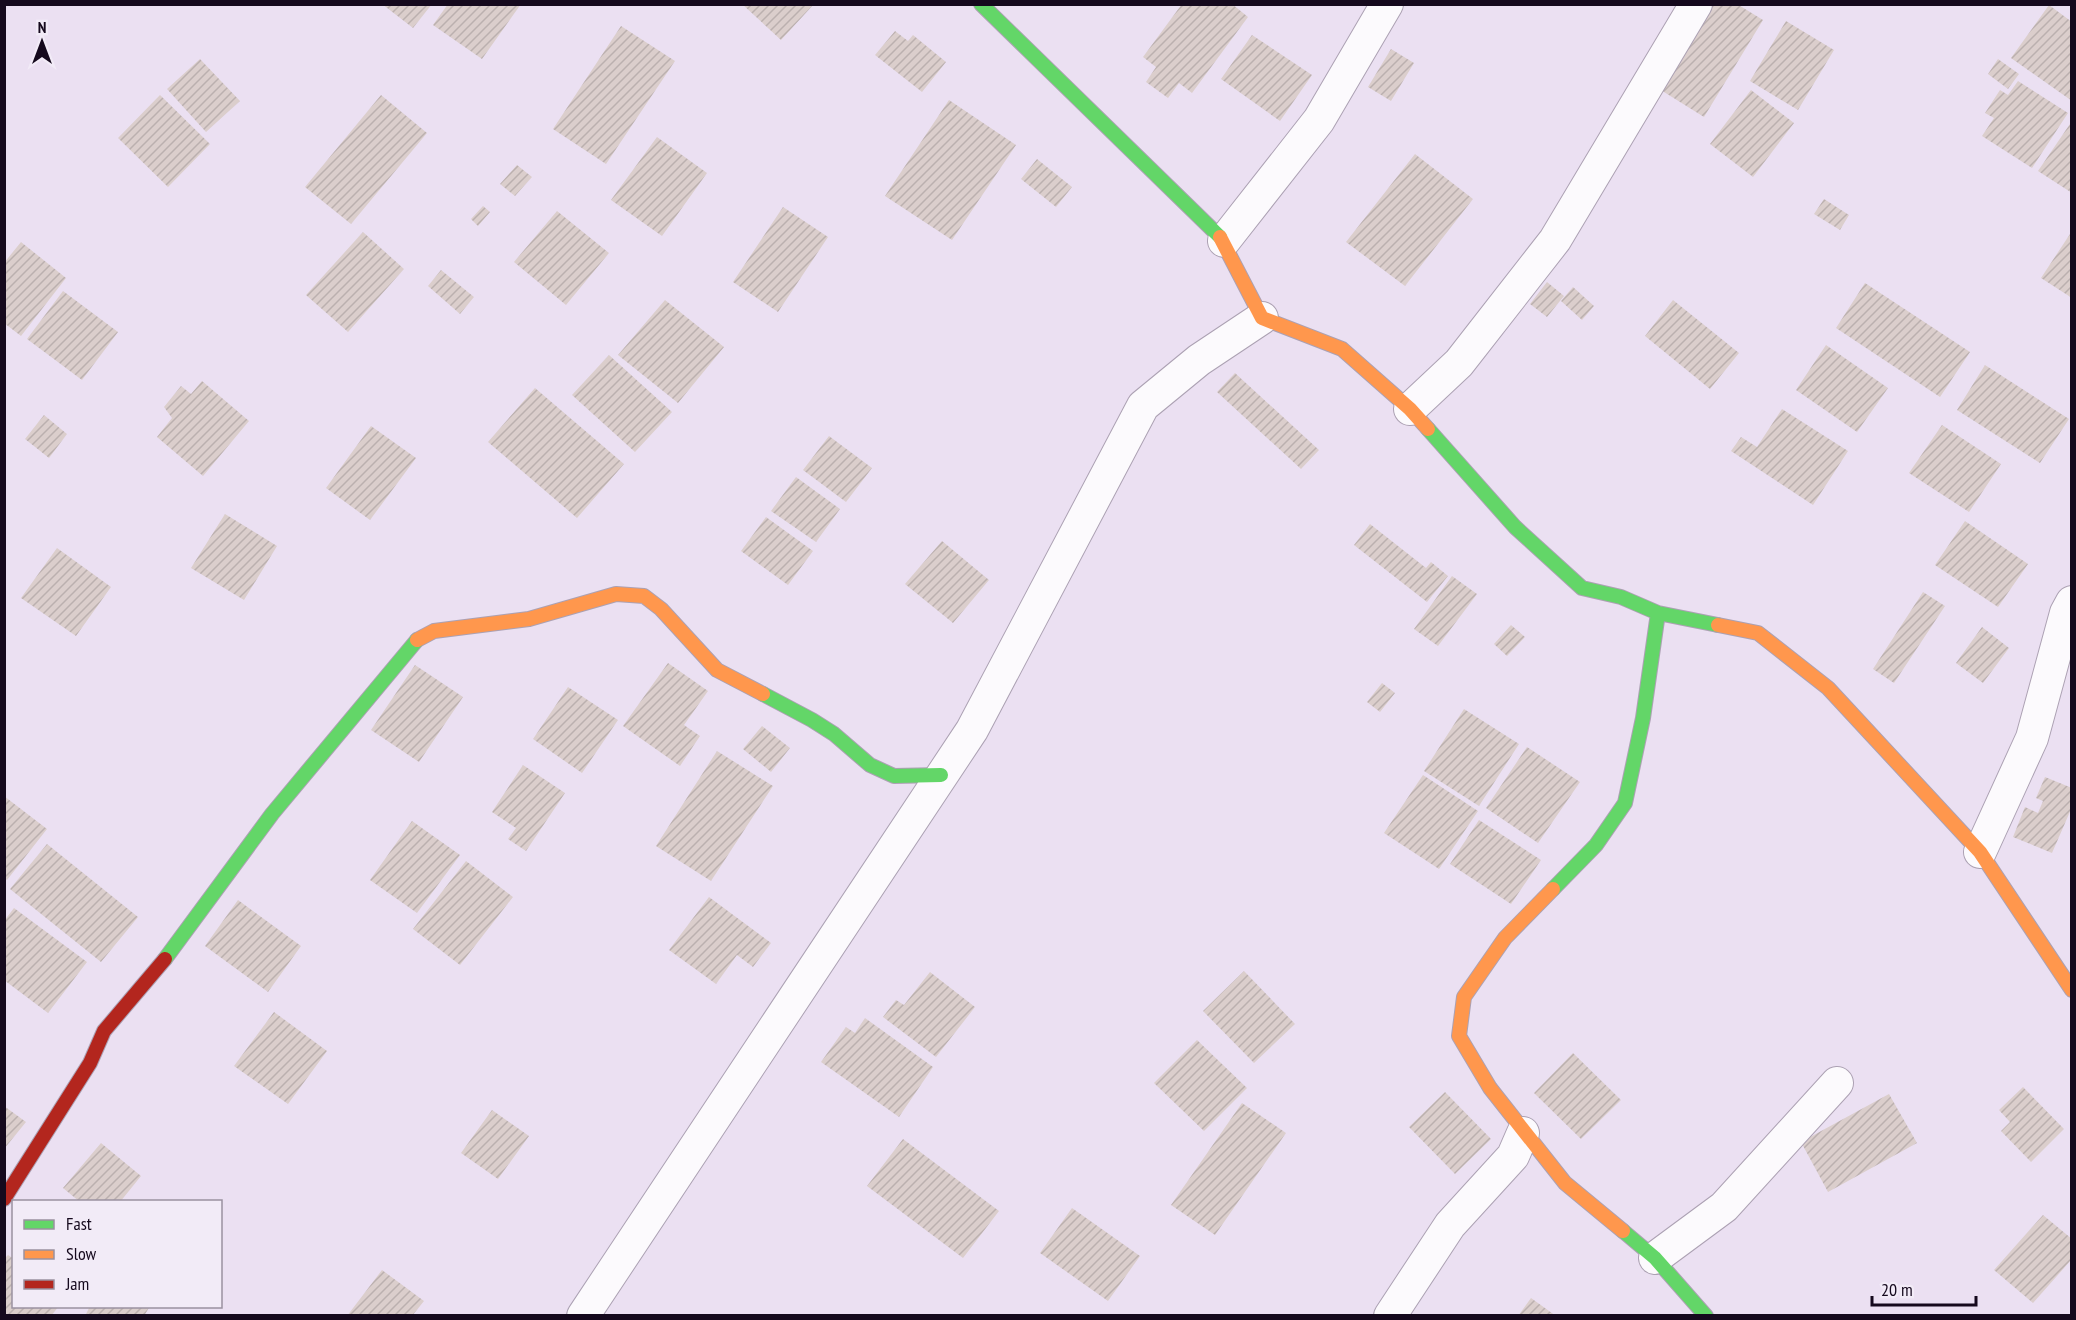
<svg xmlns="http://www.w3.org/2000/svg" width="2076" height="1320" viewBox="0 0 2076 1320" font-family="'PT Sans Narrow',sans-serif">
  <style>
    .building { fill: url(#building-hatch) }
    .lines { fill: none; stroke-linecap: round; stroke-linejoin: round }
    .street-casing { stroke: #aca1b3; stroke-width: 34 }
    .fast-casing { stroke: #aca1b3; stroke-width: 16 }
    .slow-casing { stroke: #aca1b3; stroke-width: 16 }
    .jam-casing { stroke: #aca1b3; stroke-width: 16 }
    .street { stroke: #fcfafd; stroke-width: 32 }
    .fast { stroke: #63d668; stroke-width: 14 }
    .slow { stroke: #ff974d; stroke-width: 14 }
    .jam { stroke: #b3261e; stroke-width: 14 }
  </style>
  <defs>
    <pattern id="building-hatch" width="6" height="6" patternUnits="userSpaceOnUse" patternTransform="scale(1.5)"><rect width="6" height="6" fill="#dbcecc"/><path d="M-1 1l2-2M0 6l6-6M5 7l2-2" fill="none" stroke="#bbb0af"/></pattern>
  </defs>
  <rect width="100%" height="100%" fill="#ebe0f2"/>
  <path class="building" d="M 382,4 L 432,4 L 413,28 Z
    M 448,4 L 521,4 L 482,59 L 433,25 Z
    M 742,4 L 814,4 L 781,40 Z
    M 1182,4 L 1232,4 L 1248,17 L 1192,93 L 1179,83 L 1168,98 L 1146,82 L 1156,67 L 1143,57 Z
    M 1707,4 L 1737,4 L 1763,20 L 1704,117 L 1656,87 Z
    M 2049,5 L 2072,22 L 2072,101 L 2011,58 Z
    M 1786,21 L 1834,50 L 1798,110 L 1750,81 Z
    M 621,26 L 675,61 L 606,164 L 553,129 Z
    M 895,31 L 908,41 L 913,35 L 946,62 L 922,92 L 875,55 Z
    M 1252,35 L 1312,75 L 1280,121 L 1221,79 Z
    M 1391,49 L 1414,63 L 1391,101 L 1368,87 Z
    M 200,59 L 240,101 L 206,132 L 167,89 Z
    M 1998,59 L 2019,74 L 2008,89 L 1988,74 Z
    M 2018,81 L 2068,113 L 2032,168 L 1982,136 L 1994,118 L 1985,113 L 2000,90 L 2008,95 Z
    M 1751,90 L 1794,123 L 1753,177 L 1710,144 Z
    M 160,95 L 210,144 L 168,187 L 118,138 Z
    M 381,95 L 427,133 L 351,224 L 305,187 Z
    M 949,100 L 1016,145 L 952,240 L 885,196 Z
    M 2072,121 L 2072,193 L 2038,171 Z
    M 657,137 L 707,173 L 662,236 L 611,200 Z
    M 1415,154 L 1473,199 L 1405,286 L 1346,242 Z
    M 1037,159 L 1072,187 L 1056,207 L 1021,179 Z
    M 517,165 L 532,177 L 515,196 L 500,184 Z
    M 1824,199 L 1849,215 L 1840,230 L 1814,214 Z
    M 483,206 L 490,212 L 478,226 L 471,219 Z
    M 783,207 L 828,237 L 778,312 L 733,282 Z
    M 557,211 L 609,253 L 566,305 L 514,262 Z
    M 2072,231 L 2072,298 L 2041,278 Z
    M 363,232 L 404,269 L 348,332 L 306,295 Z
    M 21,242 L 66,278 L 21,336 L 4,323 L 4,263 Z
    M 441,270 L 474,297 L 460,314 L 428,286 Z
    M 1547,282 L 1564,296 L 1547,317 L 1530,304 Z
    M 1865,283 L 1970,352 L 1940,397 L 1836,328 Z
    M 1573,287 L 1594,306 L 1582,320 L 1561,301 Z
    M 63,291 L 118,332 L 82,380 L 27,339 Z
    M 665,300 L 724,347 L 678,403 L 618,355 Z
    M 1673,300 L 1739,353 L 1710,389 L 1645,336 Z
    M 1826,345 L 1888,388 L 1857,432 L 1796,390 Z
    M 609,355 L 672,412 L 635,452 L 572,395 Z
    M 1985,365 L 2069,419 L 2040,463 L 1957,410 Z
    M 1235,373 L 1319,450 L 1301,469 L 1217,392 Z
    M 202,381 L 249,421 L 203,476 L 157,437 L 172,418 L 164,407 L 181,386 L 191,394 Z
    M 535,388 L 624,464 L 577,518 L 488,442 Z
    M 1782,409 L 1848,451 L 1813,505 L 1731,451 L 1741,437 L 1757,447 Z
    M 44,415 L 67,434 L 49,458 L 25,439 Z
    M 1942,425 L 2001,464 L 1969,512 L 1909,473 Z
    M 371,426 L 416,458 L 370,520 L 326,488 Z
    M 829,436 L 872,468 L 846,502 L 803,470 Z
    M 796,477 L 840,509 L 816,542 L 771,511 Z
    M 225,514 L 277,546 L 244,600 L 191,568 Z
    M 766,517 L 813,551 L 788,585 L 741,551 Z
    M 1965,521 L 2028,564 L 1998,607 L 1935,565 Z
    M 1370,524 L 1426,568 L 1431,562 L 1448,576 L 1427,602 L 1354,545 Z
    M 942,541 L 989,580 L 953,623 L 905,584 Z
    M 57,548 L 111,587 L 76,636 L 21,598 Z
    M 1452,576 L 1477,594 L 1438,646 L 1414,629 Z
    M 1923,592 L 1945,606 L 1894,683 L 1873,669 Z
    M 1511,625 L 1525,637 L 1507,656 L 1494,644 Z
    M 1982,627 L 2009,648 L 1983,683 L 1956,663 Z
    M 668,663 L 708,691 L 684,725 L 700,736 L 680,766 L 623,726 Z
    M 415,665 L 463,697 L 419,762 L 371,730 Z
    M 1382,683 L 1395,693 L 1380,712 L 1367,702 Z
    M 568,687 L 618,720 L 582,773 L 533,739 Z
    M 1464,709 L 1519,744 L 1479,806 L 1424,771 Z
    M 762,726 L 790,748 L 771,772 L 743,749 Z
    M 1527,747 L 1580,782 L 1538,843 L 1486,808 Z
    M 717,751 L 773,786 L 711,881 L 656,846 Z
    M 523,765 L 565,793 L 526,851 L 508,839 L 516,828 L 492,812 Z
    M 1423,775 L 1478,811 L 1439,869 L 1384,833 Z
    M 2045,777 L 2072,788 L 2072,807 L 2052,853 L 2013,837 L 2025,807 L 2038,813 L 2043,801 L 2036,798 Z
    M 4,796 L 47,829 L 7,880 L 4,878 Z
    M 1479,820 L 1541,860 L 1511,904 L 1450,864 Z
    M 412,821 L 460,855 L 417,913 L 370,880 Z
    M 47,844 L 138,917 L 101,962 L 10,889 Z
    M 466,861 L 513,897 L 460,965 L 413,929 Z
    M 709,897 L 771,943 L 753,967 L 737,955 L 716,984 L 669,950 Z
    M 238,900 L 301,946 L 268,992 L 205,946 Z
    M 14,908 L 87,962 L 48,1013 L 4,980 L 4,921 Z
    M 1244,971 L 1295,1024 L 1254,1063 L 1203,1011 Z
    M 930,972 L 975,1007 L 936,1057 L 883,1017 L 896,1000 L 904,1005 Z
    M 274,1012 L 327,1051 L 288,1104 L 234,1066 Z
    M 865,1018 L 933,1067 L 899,1117 L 821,1062 L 846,1027 L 855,1033 Z
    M 1197,1040 L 1247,1088 L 1204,1131 L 1154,1083 Z
    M 1573,1053 L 1621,1100 L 1581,1139 L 1534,1093 Z
    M 2023,1087 L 2064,1129 L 2031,1162 L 2001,1131 L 2010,1122 L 1999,1110 Z
    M 1445,1092 L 1491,1139 L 1455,1174 L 1409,1127 Z
    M 1889,1094 L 1917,1143 L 1828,1192 L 1801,1142 Z
    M 1242,1103 L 1286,1133 L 1215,1235 L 1171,1205 Z
    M 4,1106 L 26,1122 L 4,1149 Z
    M 492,1110 L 529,1136 L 498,1179 L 461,1153 Z
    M 903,1139 L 999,1211 L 963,1258 L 867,1186 Z
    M 101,1143 L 141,1176 L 120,1202 L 80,1202 L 63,1188 Z
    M 1072,1208 L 1140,1256 L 1108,1301 L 1040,1253 Z
    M 2043,1215 L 2072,1239 L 2072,1259 L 2033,1303 L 1994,1270 Z
    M 8,1255 L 14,1259 L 14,1306 L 59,1306 L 51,1316 L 4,1316 L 4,1259 Z
    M 382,1270 L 424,1301 L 412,1316 L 347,1316 Z
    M 1531,1298 L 1556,1316 L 1518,1316 Z
    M 90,1306 L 150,1306 L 144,1316 L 85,1316 Z"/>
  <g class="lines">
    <g class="street-casing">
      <path id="street" d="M 1224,241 L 1319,120 L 1387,4
        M 1410,409 L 1459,363 L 1555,240 L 1696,4
        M 1980,852 L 2032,738 L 2066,613 L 2072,602
        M 1655,1258 L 1724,1207 L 1837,1083
        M 583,1316 L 972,730 L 1143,406 L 1199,360 L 1262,318
        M 1390,1316 L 1450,1225 L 1513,1156 L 1523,1133"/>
    </g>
    <g class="fast-casing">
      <path id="fast" d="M 981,4 L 1220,237
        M 1428,429 L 1515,527 L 1582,588 L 1621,597 L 1658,613 L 1718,625
        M 763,694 L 812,720 L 834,734 L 870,765 L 894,776 L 941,775
        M 1553,889 L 1596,845 L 1625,803 L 1643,718 L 1658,613
        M 165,959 L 272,814 L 417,640
        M 1623,1231 L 1655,1258 L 1706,1316"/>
    </g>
    <g class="slow-casing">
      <path id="slow" d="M 1220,237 L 1262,318 L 1342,349 L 1410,409 L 1428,429
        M 1718,625 L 1758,633 L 1828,688 L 1980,852 L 2072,990
        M 417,640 L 434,631 L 529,619 L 616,594 L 644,596 L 661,609 L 717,670 L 763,694
        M 1553,889 L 1505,938 L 1464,997 L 1459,1036 L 1490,1088 L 1565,1183 L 1623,1231"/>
    </g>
    <g class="jam-casing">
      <path id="jam" d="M 4,1199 L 90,1063 L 104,1031 L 165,959"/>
    </g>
    <use href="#street" class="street"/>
    <use href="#fast" class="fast"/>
    <use href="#slow" class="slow"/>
    <use href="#jam" class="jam"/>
  </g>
  <rect width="2076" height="1320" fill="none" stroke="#15091d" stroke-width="12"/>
  <rect x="12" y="1200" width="210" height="108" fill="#f2ebf7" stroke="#9a91a0" stroke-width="1.5"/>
  <rect x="24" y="1220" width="30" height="9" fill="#63d668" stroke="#9a91a0" stroke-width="1.5"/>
  <text x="66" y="1230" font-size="18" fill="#15091d">Fast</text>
  <rect x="24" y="1250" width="30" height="9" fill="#ff974d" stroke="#9a91a0" stroke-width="1.5"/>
  <text x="66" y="1260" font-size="18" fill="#15091d">Slow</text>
  <rect x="24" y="1280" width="30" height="9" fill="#b3261e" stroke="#9a91a0" stroke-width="1.5"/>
  <text x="66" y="1290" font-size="18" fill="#15091d">Jam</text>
  <g transform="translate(42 42)" stroke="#f2ebf7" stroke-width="4.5" paint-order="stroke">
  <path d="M0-4.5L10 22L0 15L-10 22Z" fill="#15091d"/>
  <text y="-9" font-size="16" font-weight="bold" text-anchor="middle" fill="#15091d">N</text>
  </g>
  <path d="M1872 1296v9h104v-9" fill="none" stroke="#15091d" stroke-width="3"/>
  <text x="1881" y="1296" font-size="18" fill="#15091d" stroke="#f2ebf7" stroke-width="4.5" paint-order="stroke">20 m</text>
</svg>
